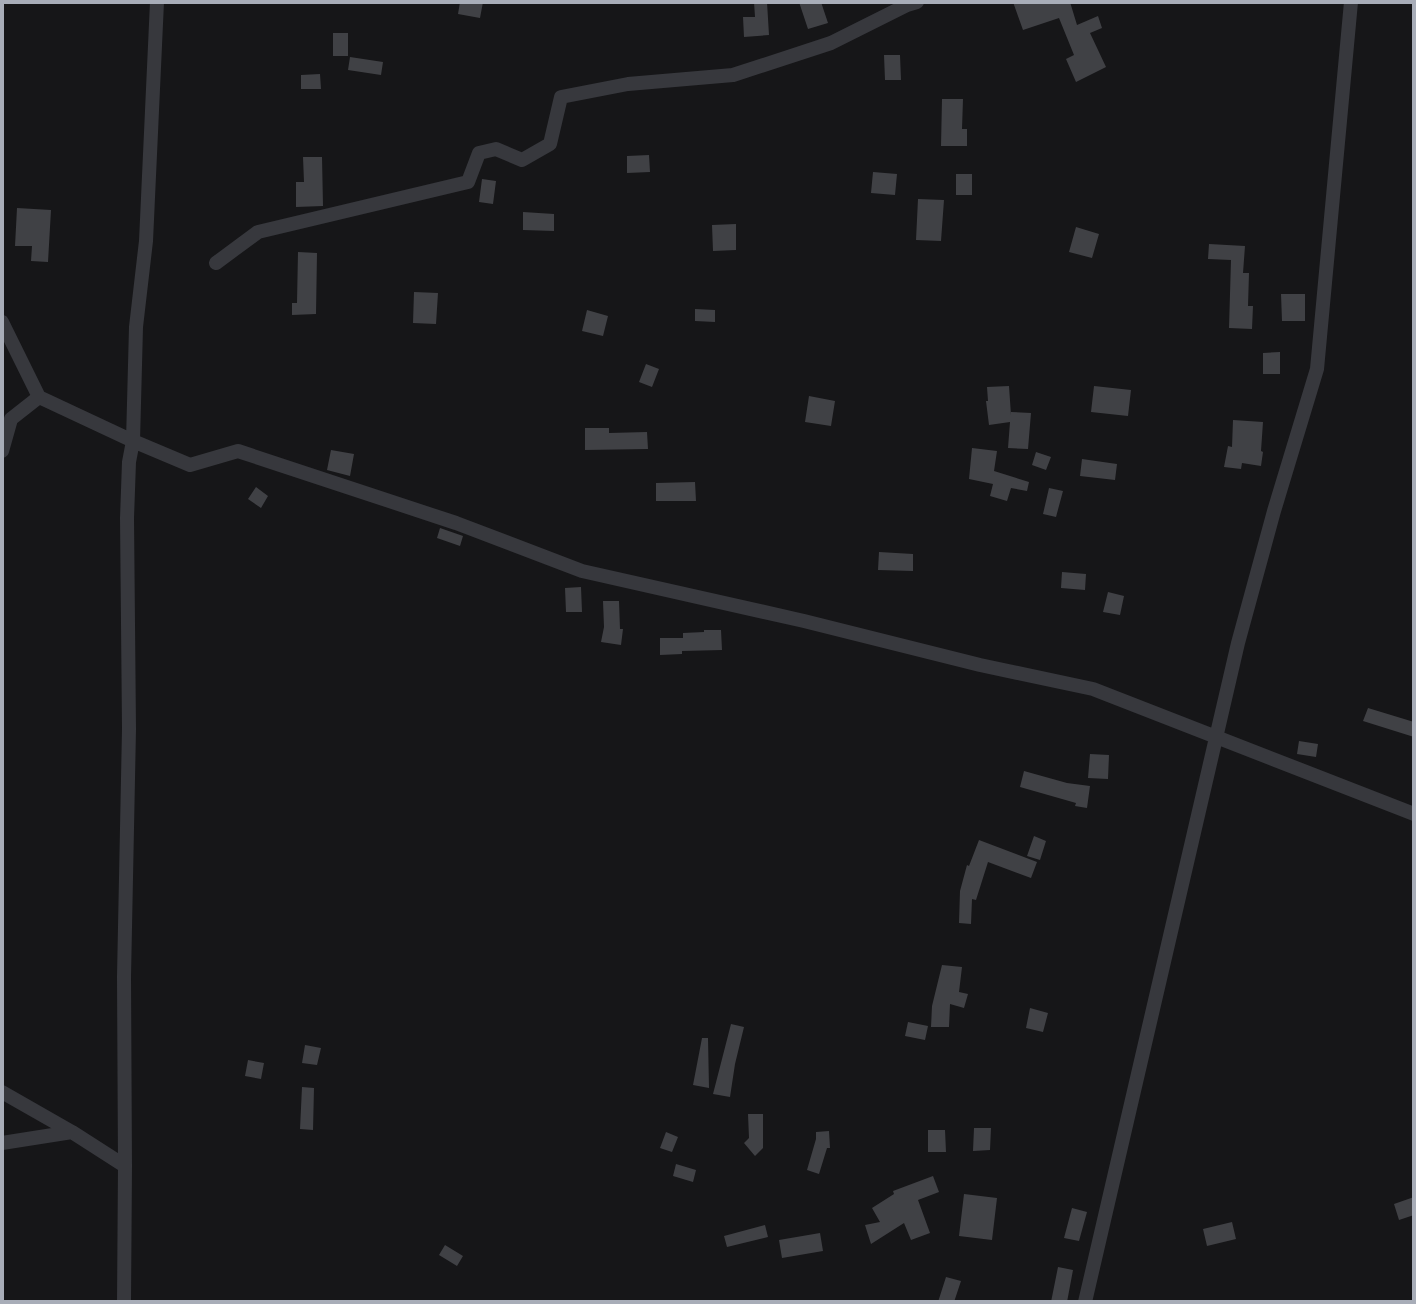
<svg xmlns="http://www.w3.org/2000/svg" width="1416" height="1304" viewBox="0 0 1416 1304" font-family="Karla,sans-serif">
  <style>
    .building { fill: #404145 }
    .lines { fill: none; stroke-linecap: round; stroke-linejoin: round }
    .minor { stroke: #37383d; stroke-width: 14 }
  </style>
  <rect width="100%" height="100%" fill="#161618"/>
  <path class="building" d="M 460,2 L 483,2 L 480,18 L 458,14 Z
    M 754,2 L 767,2 L 769,35 L 744,37 L 743,17 L 755,17 Z
    M 799,2 L 821,2 L 828,23 L 808,29 Z
    M 1013,2 L 1070,2 L 1077,25 L 1098,16 L 1102,28 L 1090,33 L 1106,67 L 1076,82 L 1066,59 L 1074,55 L 1059,18 L 1023,30 Z
    M 333,33 L 348,33 L 348,56 L 333,56 Z
    M 884,55 L 900,55 L 901,80 L 885,80 Z
    M 350,57 L 383,62 L 381,75 L 348,70 Z
    M 320,74 L 321,89 L 301,89 L 301,75 Z
    M 942,99 L 963,99 L 962,129 L 967,129 L 967,146 L 941,146 Z
    M 649,155 L 650,172 L 627,173 L 627,156 Z
    M 303,157 L 322,157 L 323,206 L 296,207 L 296,182 L 304,182 Z
    M 873,172 L 897,174 L 895,195 L 871,193 Z
    M 956,174 L 972,174 L 972,195 L 956,195 Z
    M 482,179 L 496,181 L 493,204 L 479,202 Z
    M 918,199 L 944,200 L 941,241 L 916,240 Z
    M 17,208 L 51,210 L 48,262 L 31,261 L 32,246 L 15,246 Z
    M 523,212 L 554,214 L 554,231 L 523,230 Z
    M 736,224 L 736,250 L 713,251 L 712,225 Z
    M 1076,227 L 1099,234 L 1092,258 L 1069,252 Z
    M 1209,244 L 1245,246 L 1243,273 L 1249,273 L 1248,306 L 1253,306 L 1252,329 L 1229,328 L 1231,260 L 1208,259 Z
    M 298,252 L 317,253 L 316,314 L 292,315 L 292,303 L 297,303 Z
    M 414,292 L 438,293 L 436,324 L 413,323 Z
    M 1281,294 L 1305,294 L 1305,321 L 1282,321 Z
    M 695,309 L 715,310 L 715,322 L 695,321 Z
    M 587,310 L 608,316 L 603,336 L 582,331 Z
    M 1280,352 L 1280,374 L 1263,374 L 1263,353 Z
    M 646,364 L 659,369 L 652,387 L 639,382 Z
    M 1009,386 L 1011,415 L 1011,412 L 1031,413 L 1028,449 L 1008,448 L 1010,422 L 989,425 L 986,401 L 988,401 L 987,387 Z
    M 1094,386 L 1131,390 L 1128,416 L 1091,412 Z
    M 809,396 L 835,401 L 831,426 L 805,422 Z
    M 1233,420 L 1263,422 L 1261,451 L 1263,452 L 1261,466 L 1242,463 L 1241,469 L 1224,467 L 1228,446 L 1232,447 Z
    M 585,428 L 609,428 L 609,433 L 647,432 L 648,449 L 585,450 Z
    M 972,448 L 997,451 L 994,471 L 1029,482 L 1027,491 L 1011,488 L 1007,501 L 990,496 L 993,484 L 969,479 Z
    M 331,450 L 354,454 L 350,476 L 327,470 Z
    M 1036,452 L 1051,457 L 1046,470 L 1032,465 Z
    M 1082,459 L 1117,464 L 1115,480 L 1080,476 Z
    M 695,482 L 696,501 L 656,501 L 656,483 Z
    M 256,487 L 268,496 L 261,508 L 248,499 Z
    M 1049,488 L 1063,491 L 1056,517 L 1043,514 Z
    M 440,528 L 463,536 L 460,546 L 437,538 Z
    M 879,552 L 913,554 L 913,571 L 878,570 Z
    M 1062,572 L 1086,574 L 1085,590 L 1061,588 Z
    M 581,587 L 582,612 L 566,612 L 565,588 Z
    M 1108,592 L 1124,596 L 1120,615 L 1103,612 Z
    M 603,601 L 619,601 L 620,629 L 623,629 L 621,645 L 601,642 L 604,627 Z
    M 704,630 L 721,630 L 722,650 L 682,651 L 682,654 L 660,655 L 660,638 L 683,638 L 683,633 L 704,632 Z
    M 1368,708 L 1414,722 L 1414,737 L 1363,721 Z
    M 1299,741 L 1318,744 L 1316,757 L 1297,754 Z
    M 1090,754 L 1109,755 L 1108,779 L 1088,778 Z
    M 1024,771 L 1067,783 L 1090,786 L 1087,808 L 1075,806 L 1076,803 L 1020,787 Z
    M 1034,836 L 1046,841 L 1040,860 L 1027,856 Z
    M 979,840 L 1037,862 L 1031,878 L 988,862 L 976,900 L 972,899 L 971,924 L 959,923 L 960,891 L 967,865 L 969,866 Z
    M 942,965 L 962,967 L 959,992 L 968,994 L 964,1008 L 950,1004 L 949,1027 L 931,1027 L 932,1006 Z
    M 1030,1008 L 1048,1013 L 1043,1032 L 1026,1028 Z
    M 908,1022 L 928,1026 L 925,1040 L 905,1036 Z
    M 731,1024 L 744,1027 L 735,1064 L 730,1097 L 713,1094 Z
    M 702,1038 L 708,1038 L 709,1088 L 693,1085 Z
    M 305,1045 L 321,1048 L 317,1065 L 302,1063 Z
    M 248,1060 L 264,1063 L 261,1079 L 245,1076 Z
    M 302,1087 L 314,1088 L 313,1130 L 300,1129 Z
    M 748,1114 L 763,1114 L 763,1148 L 755,1156 L 744,1143 L 749,1138 Z
    M 974,1128 L 991,1128 L 990,1150 L 973,1151 Z
    M 928,1130 L 945,1130 L 946,1152 L 928,1152 Z
    M 829,1131 L 830,1148 L 827,1148 L 819,1174 L 807,1170 L 816,1139 L 816,1132 Z
    M 666,1132 L 678,1137 L 672,1152 L 660,1148 Z
    M 676,1164 L 696,1170 L 693,1182 L 673,1176 Z
    M 933,1176 L 939,1192 L 918,1200 L 930,1233 L 911,1240 L 904,1223 L 871,1244 L 865,1225 L 880,1222 L 872,1208 L 894,1194 L 893,1191 Z
    M 964,1194 L 997,1198 L 992,1240 L 959,1236 Z
    M 1414,1197 L 1414,1215 L 1399,1220 L 1394,1204 Z
    M 1072,1208 L 1087,1212 L 1079,1241 L 1064,1238 Z
    M 1232,1222 L 1236,1239 L 1207,1246 L 1203,1229 Z
    M 765,1225 L 768,1237 L 727,1247 L 724,1236 Z
    M 820,1233 L 823,1251 L 782,1258 L 779,1240 Z
    M 445,1245 L 463,1256 L 457,1266 L 439,1255 Z
    M 1058,1267 L 1073,1270 L 1067,1302 L 1051,1302 Z
    M 946,1277 L 961,1281 L 954,1302 L 938,1302 Z"/>
  <g class="lines">
    <path class="minor" d="M 216,263 L 258,232 L 468,182 L 479,153 L 496,149 L 522,160 L 550,144 L 561,97 L 628,84 L 733,75 L 831,43 L 907,5 L 917,2
      M 2,322 L 39,397 L 11,419 L 2,451
      M 39,397 L 133,441 L 190,465 L 238,451 L 456,523 L 582,571 L 804,621 L 980,665 L 1093,689 L 1414,814
      M 2,1092 L 72,1132 L 125,1166
      M 2,1143 L 72,1132
      M 124,1302 L 125,1166 L 124,977 L 129,729 L 127,518 L 129,462 L 133,441 L 136,327 L 146,241 L 157,2
      M 1085,1302 L 1238,643 L 1274,511 L 1317,369 L 1351,2"/>
  </g>
  <rect width="1416" height="1304" fill="none" stroke="#a8adb8" stroke-width="8"/>
</svg>
